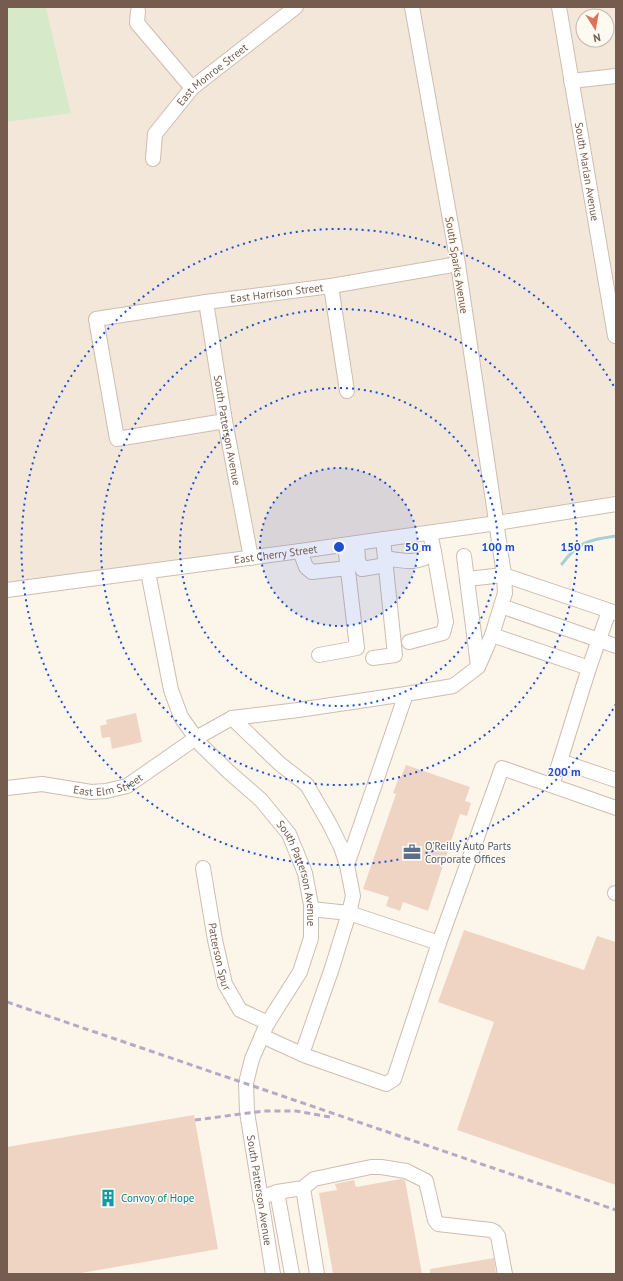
<svg xmlns="http://www.w3.org/2000/svg" width="623" height="1281" viewBox="0 0 623 1281" font-family="'PT Sans',sans-serif">
  <style>
    .residential { fill: #f3e7d9; fill-rule: evenodd }
    .green { fill: #d6e9c8 }
    .lines { fill: none; stroke-linecap: round; stroke-linejoin: round }
    .stream { stroke: #a5d0d6; stroke-width: 3 }
    .building { fill: #f0d4c3 }
    .minor-casing { stroke: #cebdb0; stroke-width: 16 }
    .minor { stroke: #fff; stroke-width: 14 }
    .rail { stroke: #b8a8c6; stroke-width: 3; stroke-dasharray: 6 4; stroke-linecap: butt }
    .ring { fill: none; stroke: #1d4ed8; stroke-width: 2; stroke-dasharray: 2 4 }
    .labels { text-anchor: middle; stroke-width: 3; stroke-linejoin: round; paint-order: stroke }
    .street-label { font-size: 11px; fill: #765c4e; stroke: #fef9f1 }
    .service-label { font-size: 11px; fill: #4e5e75; stroke: #fef9f1; text-anchor: start }
    .culture-label { font-size: 11px; fill: #0d838f; stroke: #fef9f1; text-anchor: start }
    .centre { fill: #1d4ed8; stroke: #fef9f1; stroke-width: 2 }
    .ring-label { font-size: 12px; text-anchor: middle; font-weight: bold; fill: #1d4ed8; stroke: #fef9f1; stroke-width: 3; stroke-linejoin: round; paint-order: stroke }
  </style>
  <rect width="100%" height="100%" fill="#fcf5ea"/>
  <path class="residential" d="M 46,7 L 616,7 L 616,495 L 573,504 L 7,584 L 7,122 L 71,112 ZM 583,16 L 607,16 L 607,40 L 583,40 Z"/>
  <path class="green" d="M 7,7 L 46,7 L 71,113 L 7,122 Z"/>
  <g class="lines">
    <path class="stream" d="M 562,564 C 579,541 589,540 616,536"/>
  </g>
  <path class="building" d="M 136,713 L 142,742 L 112,749 L 110,737 L 102,738 L 100,726 L 107,724 L 106,720 Z
    M 406,765 L 470,787 L 465,801 L 471,803 L 467,816 L 460,814 L 428,911 L 403,902 L 400,911 L 386,906 L 389,897 L 363,889 L 396,794 L 393,793 L 399,777 L 401,777 Z
    M 464,930 L 584,970 L 597,936 L 616,942 L 616,1185 L 457,1130 L 494,1022 L 438,1002 Z
    M 194,1115 L 218,1249 L 76,1274 L 7,1274 L 7,1147 Z
    M 401,1179 L 405,1180 L 422,1274 L 333,1274 L 319,1193 L 337,1190 L 335,1184 L 354,1180 L 356,1187 Z
    M 494,1258 L 496,1274 L 430,1274 L 430,1269 Z"/>
  <g class="lines">
    <g class="minor-casing">
      <g id="minor">
        <path id="s1" d="M 559,7 L 615,336"/>
        <path d="M 138,11 L 137,23 L 192,88"/>
        <path d="M 571,81 L 616,76"/>
        <path id="s2" d="M 153,159 L 155,134 L 192,88 L 296,7"/>
        <path d="M 331,286 L 347,391"/>
        <path id="s3" d="M 206,302 L 225,421 L 251,558"/>
        <path id="s4" d="M 225,421 L 117,439 L 96,319 L 206,302 L 331,286 L 458,264"/>
        <path d="M 357,543 L 358,560 L 362,569 L 386,565"/>
        <path d="M 300,551 L 306,567 L 312,572 L 348,568"/>
        <path d="M 464,556 L 478,666"/>
        <path d="M 385,558 C 403,561 418,565 434,552 L 430,533"/>
        <path id="s5" d="M 148,572 L 171,690 L 181,717 L 201,745 L 229,772 L 261,800 L 289,834 L 305,873 L 311,905 L 311,938 L 300,972 L 267,1024 L 252,1059 L 246,1083 L 247,1112 L 273,1274"/>
        <path d="M 467,579 L 504,575 L 616,613"/>
        <path id="s6" d="M 7,590 L 300,551 L 497,523 L 616,504"/>
        <path d="M 501,606 L 616,646"/>
        <path d="M 492,635 L 589,668"/>
        <path d="M 409,642 L 443,633 L 446,622 L 434,552"/>
        <path d="M 319,655 L 357,648 L 345,545"/>
        <path d="M 373,658 L 395,655 L 383,539"/>
        <path d="M 232,718 L 280,764 L 307,785 L 329,823 L 341,847 L 347,865 L 353,896 L 349,913 L 439,943"/>
        <path d="M 560,761 L 589,668 L 609,611"/>
        <path d="M 552,785 L 560,761 L 616,780"/>
        <path id="s7" d="M 7,788 L 42,784 L 91,792 L 106,791 L 127,786 L 196,738 L 232,718 L 298,710 L 406,694 L 453,686 L 478,667 L 492,635 L 505,593 L 504,575 L 458,264 L 412,7"/>
        <path d="M 347,865 L 406,694"/>
        <path id="s8" d="M 203,868 L 215,940 L 225,984 L 240,1010 L 268,1023"/>
        <path d="M 615,893 L 616,893"/>
        <path d="M 262,1036 L 306,1056 L 386,1084 L 394,1079 L 439,943 L 502,768 L 616,808"/>
        <path d="M 302,1054 L 332,968 L 349,913 L 311,909"/>
        <path d="M 303,1188 L 317,1274"/>
        <path d="M 277,1192 L 292,1274"/>
        <path d="M 260,1198 L 277,1192 L 303,1188 L 314,1179 L 371,1167 L 381,1167 L 406,1171 L 426,1181 L 435,1220 L 438,1224 L 491,1230 L 495,1232 L 498,1236 L 505,1274"/>
      </g>
    </g>
    <use href="#minor" class="minor"/>
    <path class="rail" d="M 7,1002 L 616,1210
      M 195,1120 L 264,1111 L 296,1111 L 330,1117"/>
  </g>
  <circle cx="339" cy="547" r="79" fill="#1d4ed8" fill-opacity=".12"/>
  <g class="ring">
    <circle cx="339" cy="547" r="79"/>
    <circle cx="339" cy="547" r="159"/>
    <circle cx="339" cy="547" r="238"/>
    <path d="M616 704A318 318 0 1 1 616 390"/>
  </g>
  <defs>
    <g id="office-bare" transform="scale(1.38)"><path d="M-6-3h4V-5.5h4V-3h4V5H-6ZM-1-4.5V-3h2v-1.5ZM-6 0V1H6V0Z" fill="#5c6f8a" stroke="#fef9f1" stroke-width="2.5" paint-order="stroke"/></g>
    <g id="building-bare" transform="scale(1.38)"><path d="M-4-6H4V6H1V3H-1V6H-4ZM-2.5-4.3h1.7v1.8h-1.7ZM.8-4.3h1.7v1.8H.8ZM-2.5-1h1.7V.8h-1.7ZM.8-1h1.7V.8H.8Z" fill="#0f9aa8" stroke="#fef9f1" stroke-width="2.5" paint-order="stroke"/></g>
  </defs>
  <g fill-rule="evenodd">
    <use href="#office-bare" x="412" y="852"/>
    <use href="#building-bare" x="108" y="1198"/>
  </g>
  <g class="labels">
    <g class="street-label">
      <text dy="4" stroke="none"><textPath href="#s2" startOffset="108">East Monroe Street</textPath></text>
      <text dy="4" stroke="none"><textPath href="#s1" startOffset="167">South Marlan Avenue</textPath></text>
      <text transform="translate(457 265) rotate(81)" y="4">South Sparks Avenue</text>
      <text dy="4" stroke="none"><textPath href="#s4" startOffset="414">East Harrison Street</textPath></text>
      <text dy="4" stroke="none"><textPath href="#s3" startOffset="130">South Patterson Avenue</textPath></text>
      <text dy="4" stroke="none"><textPath href="#s6" startOffset="271">East Cherry Street</textPath></text>
      <text dy="4" stroke="none"><textPath href="#s7" startOffset="103">East Elm Street</textPath></text>
      <text dy="4" stroke="none"><textPath href="#s5" startOffset="349">South Patterson Avenue</textPath></text>
      <text dy="4" stroke="none"><textPath href="#s8" startOffset="90">Patterson Spur</textPath></text>
      <text dy="4" stroke="none"><textPath href="#s5" startOffset="685">South Patterson Avenue</textPath></text>
    </g>
    <g class="service-label">
      <text x="425" y="850">O'Reilly Auto Parts<tspan x="425" dy="13">Corporate Offices</tspan></text>
    </g>
    <g class="culture-label">
      <text x="121" y="1202">Convoy of Hope</text>
    </g>
  </g>
  <circle cx="339" cy="547" r="6" class="centre"/>
  <g class="ring-label">
    <text x="418" y="551">50 m</text>
    <text x="498" y="551">100 m</text>
    <text x="577" y="551">150 m</text>
    <text x="564" y="776">200 m</text>
  </g>
  <rect width="623" height="1281" fill="none" stroke="#765c4e" stroke-width="16"/>
  <g transform="translate(595 28) rotate(169)"><circle r="19" fill="#fef9f1" stroke="#c8bab0"/>
  <path d="M0-3L7 15L0 10L-7 15Z" fill="#df7256"/>
  <text y="-6" font-size="11" font-weight="bold" text-anchor="middle" fill="#765c4e">N</text>
  </g>
</svg>
